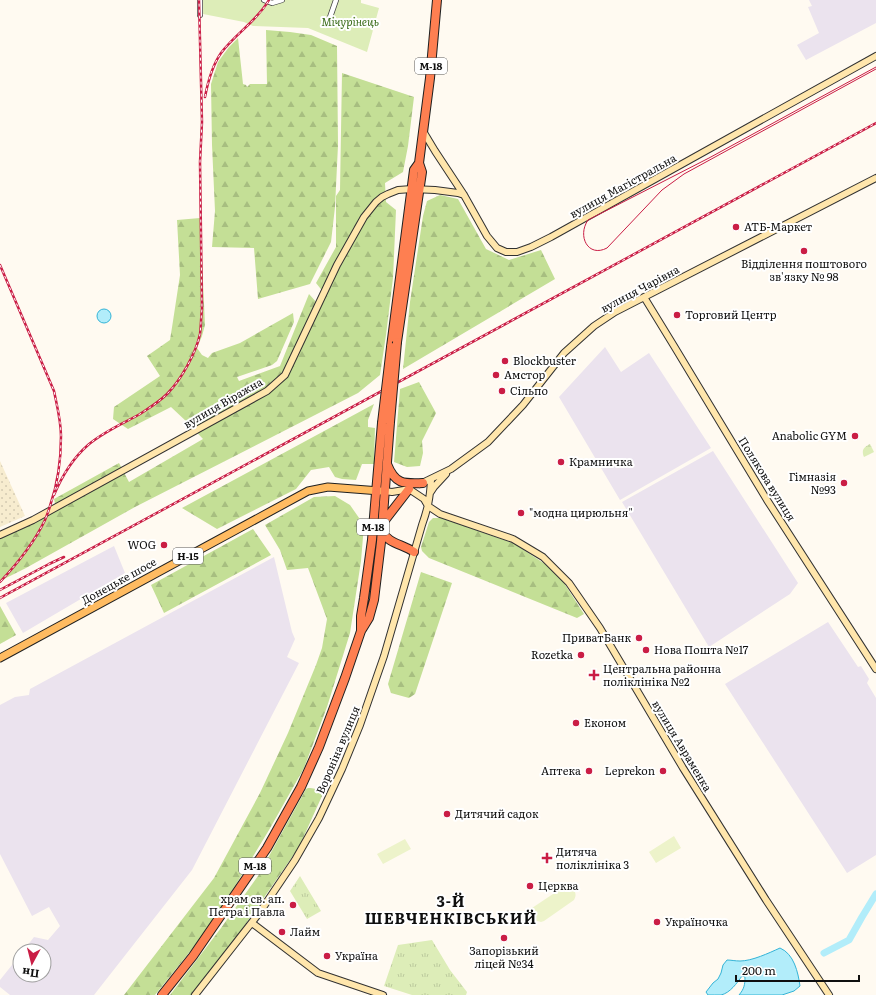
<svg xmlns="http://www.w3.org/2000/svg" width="876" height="995" viewBox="0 0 876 995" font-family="Literata,serif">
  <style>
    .industrial { fill: #ebe3ee }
    .farmland { fill: url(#farmland-dots) }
    .grass { fill: #ddedb8 }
    .forest { fill: url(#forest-firs) }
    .park { fill: url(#park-tufts) }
    .pitch { fill: #edf3ca }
    .water { fill: #b2edfa; stroke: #34b4d7 }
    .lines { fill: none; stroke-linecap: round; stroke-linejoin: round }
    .river { stroke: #b2edfa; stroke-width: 7 }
    .street-casing { stroke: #424242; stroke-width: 6 }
    .secondary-casing { stroke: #313131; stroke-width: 8 }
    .primary-casing { stroke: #202020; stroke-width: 9 }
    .highway-casing { stroke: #202020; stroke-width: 10 }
    .street { stroke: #fff; stroke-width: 4.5 }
    .secondary { stroke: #ffe6ac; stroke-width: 6 }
    .primary { stroke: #ffbb61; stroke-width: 7 }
    .highway { stroke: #fe7f51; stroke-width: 8 }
    .tram { stroke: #ca1d45; stroke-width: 1 }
    .rail-casing { stroke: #ca1d45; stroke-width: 2.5 }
    .rail { stroke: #fff; stroke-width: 1; stroke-dasharray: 3; stroke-linecap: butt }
    .highway-bridge-casing { stroke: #202020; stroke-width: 10; stroke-linecap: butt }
    .highway-bridge { stroke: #fe7f51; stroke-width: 8 }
    .poi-dot { fill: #ca1d45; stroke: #fff; stroke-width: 1.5 }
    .labels { text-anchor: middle; stroke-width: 4; stroke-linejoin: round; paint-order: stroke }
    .shield { fill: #fff; stroke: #575757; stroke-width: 1 }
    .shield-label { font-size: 10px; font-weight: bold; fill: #0f0f0f }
    .park-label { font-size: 11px; font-style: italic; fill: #3b6c1a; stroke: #fff }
    .street-label { font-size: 11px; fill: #0f0f0f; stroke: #fff }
    .poi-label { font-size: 11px; fill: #0f0f0f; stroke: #fff; text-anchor: start }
    .district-label { font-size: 15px; font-weight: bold; letter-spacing: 1px; fill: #0f0f0f; stroke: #fff }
  </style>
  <defs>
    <pattern id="farmland-dots" width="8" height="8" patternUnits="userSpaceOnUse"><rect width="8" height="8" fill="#f7eccf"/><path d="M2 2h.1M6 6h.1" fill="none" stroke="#d3c9b1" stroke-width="1.8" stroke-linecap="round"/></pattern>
    <pattern id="forest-firs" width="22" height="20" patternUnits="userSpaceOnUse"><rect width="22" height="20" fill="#c4df96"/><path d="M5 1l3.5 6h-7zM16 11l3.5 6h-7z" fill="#a7be80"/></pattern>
    <pattern id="park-tufts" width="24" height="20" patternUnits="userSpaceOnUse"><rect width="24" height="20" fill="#ddedb8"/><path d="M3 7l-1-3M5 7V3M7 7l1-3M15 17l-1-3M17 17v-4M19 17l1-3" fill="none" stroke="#bcca9d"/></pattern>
  </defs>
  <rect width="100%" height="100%" fill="#fffaf1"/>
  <path class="industrial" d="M 809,0 L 876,0 L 876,23 L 806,60 L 797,45 L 819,33 L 808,7 L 812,6 Z
    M 605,347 L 621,372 L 649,353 L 711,448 L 620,500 L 559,397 Z
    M 713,451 L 798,583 L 790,594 L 709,647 L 622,502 Z
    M 114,546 L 125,573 L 23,633 L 6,603 Z
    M 274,557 L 292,632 L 295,639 L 287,657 L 299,663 L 192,870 L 94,995 L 10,995 L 0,987 L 0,980 L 20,955 L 20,975 L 44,975 L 44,951 L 23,951 L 34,937 L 48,940 L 60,926 L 49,907 L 32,916 L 0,854 L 0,705 L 15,697 L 29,695 L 30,689 Z
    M 828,622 L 858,667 L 861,666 L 869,679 L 867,683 L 876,698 L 876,855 L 847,873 L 725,684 Z"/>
  <path class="farmland" d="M 0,461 L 25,516 L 0,527 Z"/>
  <path class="grass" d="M 203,0 L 361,0 L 361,3 L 379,8 L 367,52 L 308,28 L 253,26 L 244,22 L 203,14 Z"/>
  <path class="forest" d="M 266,30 L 290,32 L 311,35 L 337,46 L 338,145 L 335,207 L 331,242 L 310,284 L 258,299 L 254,248 L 212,247 L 215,211 L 212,145 L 211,84 L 218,62 L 229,47 L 238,38 L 243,84 L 246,85 L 247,87 L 250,84 L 267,84 Z
    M 342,73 L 414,97 L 408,146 L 403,172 L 385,183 L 386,202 L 396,210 L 393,278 L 386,335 L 380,375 L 358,393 L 135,507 L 26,568 L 0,581 L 0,535 L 56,508 L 54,499 L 119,463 L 129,482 L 203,439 L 188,423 L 171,407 L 128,429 L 113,419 L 114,407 L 160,376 L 147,356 L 170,340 L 173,321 L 180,275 L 177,220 L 200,218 L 205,325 L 202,336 L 197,348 L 202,355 L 208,358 L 212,353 L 240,343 L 293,313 L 294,322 L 277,361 L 272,365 L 237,377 L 239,381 L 280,366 L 309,294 L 318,304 L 324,293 L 316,283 L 336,247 L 336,196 L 340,190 Z
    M 440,195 L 458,199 L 486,249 L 509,260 L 541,250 L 555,279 L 403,369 L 410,302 L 423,216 L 427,201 Z
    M 419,382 L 436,413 L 422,441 L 423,453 L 420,466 L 407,467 L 394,462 L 400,389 Z
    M 374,404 L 368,420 L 368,427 L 375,428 L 374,464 L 362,464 L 356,480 L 342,479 L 335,477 L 329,467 L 311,470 L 296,489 L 217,529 L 182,508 Z
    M 335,496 L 350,505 L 364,525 L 361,561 L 350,633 L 327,707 L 304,768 L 269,830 L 235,886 L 196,944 L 155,995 L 124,995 L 214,878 L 260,793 L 288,733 L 316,665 L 322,648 L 327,619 L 308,568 L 287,570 L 280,550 L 265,525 L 314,497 Z
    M 433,518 L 441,518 L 513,543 L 545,564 L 564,583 L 584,614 L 577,618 L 429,558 L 422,551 L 421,547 L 429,522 Z
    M 253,529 L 271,555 L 164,613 L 151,585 Z
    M 421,572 L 452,583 L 415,694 L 409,698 L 391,693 L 388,684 Z
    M 0,606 L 16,635 L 0,644 Z
    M 308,788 C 313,788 323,790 322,796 L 299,847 L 236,938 L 191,995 L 170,995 L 221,928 L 258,876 L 306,789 Z"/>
  <path class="park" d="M 870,444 L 874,452 L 864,457 C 861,450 864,447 870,444 Z
    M 300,876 L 321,911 L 307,919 L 290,891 Z
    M 432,940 L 450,970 L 467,992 L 466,995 L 412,995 L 384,986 L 398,945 Z"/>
  <path class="pitch" d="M 674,836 L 681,848 L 656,863 L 649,852 Z
    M 405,839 L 411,849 L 383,864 L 377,854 Z
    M 565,886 C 574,887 578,893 574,900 L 544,921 L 541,922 L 534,920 L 530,915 L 532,908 Z"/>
  <path class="water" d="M97 316a7 7 0 1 1 14 0a7 7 0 1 1-14 0Z
    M 780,948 C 794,954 798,972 800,986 L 794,991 L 782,995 L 739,995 C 744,989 745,985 745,977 L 742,976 C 737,983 730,993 721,995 C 717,995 712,995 708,995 L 706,992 L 713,983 L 718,979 L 721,973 L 723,965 L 727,960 C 731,960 735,961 740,961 C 752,961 769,953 780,948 Z"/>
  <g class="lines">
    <path class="river" d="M 824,953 L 849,940 L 862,917 L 876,894"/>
    <g class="street-casing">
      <path id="street" d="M 264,0 L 272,3 L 282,0
        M 200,15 L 200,0
        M 328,23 L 336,0"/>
    </g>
    <g class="secondary-casing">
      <path id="secondary" d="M 423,131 L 435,151 L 464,195 L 487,236 L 497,248 L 506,252 L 517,252 L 531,247 L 551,237 L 876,56
        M 644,297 L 674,346 L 767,500 L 876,669
        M 420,484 L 451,469 L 488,442 L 523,405 L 564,353 L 594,326 L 615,312 L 876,178
        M 409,489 L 424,499 L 428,506 L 440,514 L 513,539 L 543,557 L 569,583 L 600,628 L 683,768 L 766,900 L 829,995
        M 384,491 L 392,492 L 410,489
        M 430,493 L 434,487 L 446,474
        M 0,535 L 33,520 L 267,391 L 285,375 L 337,265 L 364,217 L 376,202 L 382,197 L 388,194 L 398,190 L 412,189 L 435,190 L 458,193 L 464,195
        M 252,923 L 318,973 L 383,995
        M 195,995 L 260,912 L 295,860 L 319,818 L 342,769 L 360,725 L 384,656 L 422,525 C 428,508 430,498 431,480"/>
    </g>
    <g class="primary-casing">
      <path id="primary" d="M 0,658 L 308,491 L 328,487 L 380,491"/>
    </g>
    <g class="highway-casing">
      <path id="highway" d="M 397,342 L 422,172 L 419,163
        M 391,347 L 414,170 L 419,163 L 430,78 L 437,0
        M 387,464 C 395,484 403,484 423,483
        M 382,524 L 409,489
        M 382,531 C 388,544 403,544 414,552
        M 361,631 L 361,616 L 364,598 L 372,540 L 382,423
        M 162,995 L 193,956 L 267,848 L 301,787 L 319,747 L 345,678 L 361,631 L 369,618 L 374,600 L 381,542 L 390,422"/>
    </g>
    <use href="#street" class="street"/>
    <use href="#secondary" class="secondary"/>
    <use href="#primary" class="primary"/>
    <use href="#highway" class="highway"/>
    <path class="tram" d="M 876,67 L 709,158 L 588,220 C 577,236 588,258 607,248 L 662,190 L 684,174 L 876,69"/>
    <g class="rail-casing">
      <path id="rail" d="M 205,97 C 208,81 212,66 221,53 C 235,34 257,21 269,0
        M 0,265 L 54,391 C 57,406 61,421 61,436 C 61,460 58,483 50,506 C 49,510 47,515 45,520 C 34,543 17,564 0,582
        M 54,495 C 62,476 72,459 88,445 C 103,432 122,424 140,414 C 149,408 159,402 167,394 C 181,380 196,353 200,334 C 201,326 201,317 202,309 L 200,162 L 202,122 L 199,0
        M 0,590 L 49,564 L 64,557
        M 0,598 L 876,123"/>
    </g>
    <use href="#rail" class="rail"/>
    <g class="highway-bridge-casing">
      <path id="highway-bridge" d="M 390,422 L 397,342
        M 382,423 L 391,347"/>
    </g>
    <use href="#highway-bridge" class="highway-bridge"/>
  </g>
  <g class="poi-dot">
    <circle cx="736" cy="227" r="4"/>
    <circle cx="804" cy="251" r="4"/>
    <circle cx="677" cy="315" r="4"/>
    <circle cx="505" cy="361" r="4"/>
    <circle cx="496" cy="375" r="4"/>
    <circle cx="502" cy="391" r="4"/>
    <circle cx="855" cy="436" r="4"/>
    <circle cx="561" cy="462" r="4"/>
    <circle cx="844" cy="483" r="4"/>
    <circle cx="521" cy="513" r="4"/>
    <circle cx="164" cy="545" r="4"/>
    <circle cx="639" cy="638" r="4"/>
    <circle cx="646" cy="650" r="4"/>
    <circle cx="581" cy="655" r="4"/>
    <path d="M592 669h4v4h4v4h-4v4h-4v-4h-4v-4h4z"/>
    <circle cx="576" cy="723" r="4"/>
    <circle cx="589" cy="771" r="4"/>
    <circle cx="663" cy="771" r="4"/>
    <circle cx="447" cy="814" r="4"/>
    <path d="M545 852h4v4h4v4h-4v4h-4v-4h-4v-4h4z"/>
    <circle cx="530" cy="886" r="4"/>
    <circle cx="293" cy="905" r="4"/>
    <circle cx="657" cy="922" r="4"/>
    <circle cx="282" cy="932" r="4"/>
    <circle cx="504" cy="938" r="4"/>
    <circle cx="327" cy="956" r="4"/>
  </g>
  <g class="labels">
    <g class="shield">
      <rect x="415" y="58" width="32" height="16" rx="3"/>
      <rect x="357" y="519" width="32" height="16" rx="3"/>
      <rect x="173" y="548" width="30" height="16" rx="3"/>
      <rect x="239" y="858" width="32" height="16" rx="3"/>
    </g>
    <g class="shield-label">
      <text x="431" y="70">М-18</text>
      <text x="373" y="531">М-18</text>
      <text x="188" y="560">Н-15</text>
      <text x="255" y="870">М-18</text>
    </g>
    <g class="park-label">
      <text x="350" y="26">Мічурінець</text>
    </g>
    <g class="street-label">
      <text transform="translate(623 186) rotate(-29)" y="4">вулиця Магістральна</text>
      <text transform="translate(640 289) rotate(-28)" y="4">вулиця Чарівна</text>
      <text transform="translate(223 403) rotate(-30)" y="4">вулиця Віражна</text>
      <text transform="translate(767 479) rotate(58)" y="4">Полякова вулиця</text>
      <text transform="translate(119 581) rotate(-29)" y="4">Донецьке шосе</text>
      <text transform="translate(682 746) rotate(59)" y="4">вулиця Авраменка</text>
      <text transform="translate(338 750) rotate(-67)" y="4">Вороніна вулиця</text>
    </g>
    <g class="poi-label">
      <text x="744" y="231">АТБ-Маркет</text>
      <text x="804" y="268" text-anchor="middle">Відділення поштового<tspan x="804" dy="13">зв'язку № 98</tspan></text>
      <text x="685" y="319">Торговий Центр</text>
      <text x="513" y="365">Blockbuster</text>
      <text x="504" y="379">Амстор</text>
      <text x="510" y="395">Сільпо</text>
      <text x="847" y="440" text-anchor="end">Anabolic GYM</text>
      <text x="569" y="466">Крамничка</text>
      <text x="836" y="481" text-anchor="end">Гімназія<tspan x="836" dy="13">№93</tspan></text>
      <text x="529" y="517">"модна цирюльня"</text>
      <text x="156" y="549" text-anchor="end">WOG</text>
      <text x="631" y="642" text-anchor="end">ПриватБанк</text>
      <text x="654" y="654">Нова Пошта №17</text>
      <text x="573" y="659" text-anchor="end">Rozetka</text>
      <text x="603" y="673">Центральна районна<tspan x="603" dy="13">поліклініка №2</tspan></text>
      <text x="584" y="727">Економ</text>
      <text x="581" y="775" text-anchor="end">Аптека</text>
      <text x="655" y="775" text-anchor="end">Leprekon</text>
      <text x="455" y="818">Дитячий садок</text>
      <text x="556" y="856">Дитяча<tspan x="556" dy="13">поліклініка 3</tspan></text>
      <text x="538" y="890">Церква</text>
      <text x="285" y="903" text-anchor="end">храм св. ап.<tspan x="285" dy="13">Петра і Павла</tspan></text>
      <text x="665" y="926">Україночка</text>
      <text x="290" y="936">Лайм</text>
      <text x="504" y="955" text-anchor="middle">Запорізький<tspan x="504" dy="13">ліцей №34</tspan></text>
      <text x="335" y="960">Україна</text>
    </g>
    <g class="district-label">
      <text x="451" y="907">3-Й<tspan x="451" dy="17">ШЕВЧЕНКІВСЬКИЙ</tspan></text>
    </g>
  </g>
  <g transform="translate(32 963) rotate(187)"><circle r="19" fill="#ffffff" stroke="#9f9f9f"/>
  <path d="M0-3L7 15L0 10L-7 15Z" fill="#ca1d45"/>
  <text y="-6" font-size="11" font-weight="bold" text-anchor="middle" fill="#0f0f0f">Пн</text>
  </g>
  <path d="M736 975v6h123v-6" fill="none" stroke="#0f0f0f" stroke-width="2"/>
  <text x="742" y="975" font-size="12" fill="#0f0f0f" stroke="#ffffff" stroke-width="3" paint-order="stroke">200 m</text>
</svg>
